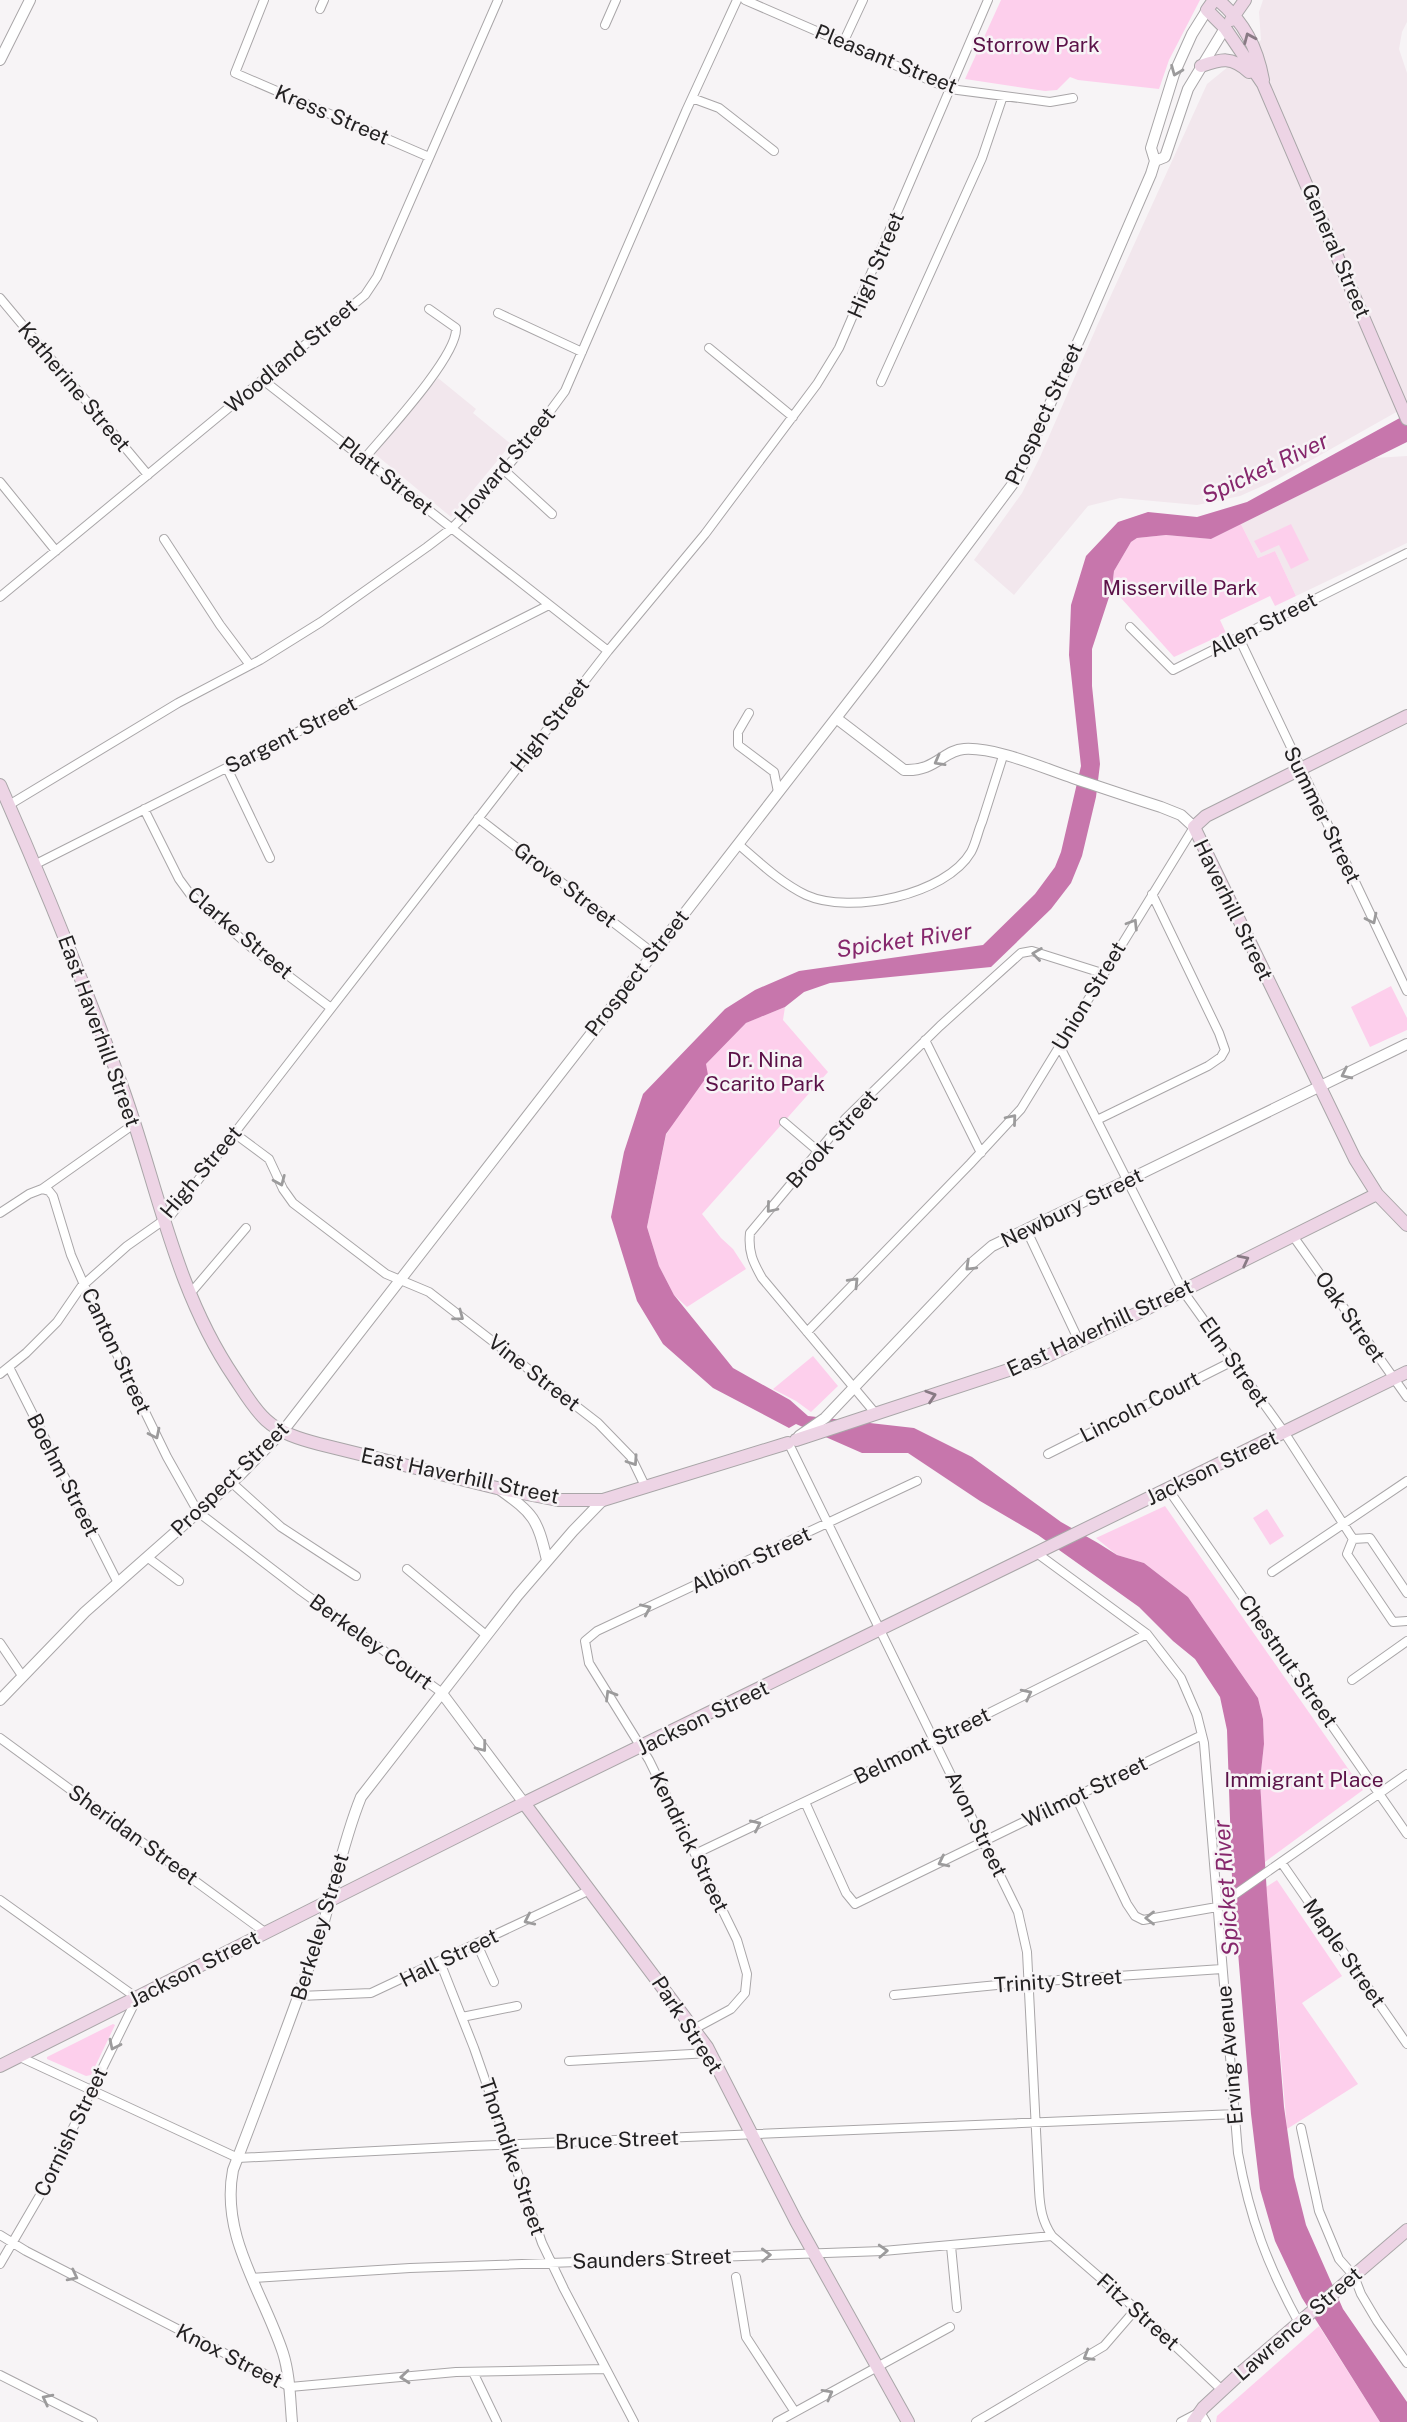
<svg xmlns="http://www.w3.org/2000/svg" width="1407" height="2422" viewBox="0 0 1407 2422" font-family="'Public Sans',sans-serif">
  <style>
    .built { fill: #f2e7ed }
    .green { fill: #fdcfec }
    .water { fill: #c776ac }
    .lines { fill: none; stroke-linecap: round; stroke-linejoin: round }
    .minor-casing { stroke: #a9a6a8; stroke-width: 10 }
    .tertiary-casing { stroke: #a9a6a8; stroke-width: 12 }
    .secondary-casing { stroke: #a9a6a8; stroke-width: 14 }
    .minor { stroke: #fff; stroke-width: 8 }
    .tertiary { stroke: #fff; stroke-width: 10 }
    .secondary { stroke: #edd4e5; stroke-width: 12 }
    .oneway { stroke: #887a84 }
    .oneway2 { stroke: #9c9b9c }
    .labels { text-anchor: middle; stroke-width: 5; stroke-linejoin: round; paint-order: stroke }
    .park-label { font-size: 21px; fill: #5b1248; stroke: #f7f4f6 }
    .street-label { font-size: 21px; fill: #232122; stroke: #f7f4f6 }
    .water-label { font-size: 23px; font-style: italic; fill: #86276c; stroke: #f7f4f6 }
  </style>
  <rect width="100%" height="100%" fill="#f7f4f6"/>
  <path class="built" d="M 1263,0 L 1407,0 L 1407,22 L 1402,32 L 1399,49 L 1407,73 L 1407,406 L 1276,480 L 1240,496 L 1197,505 L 1120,498 L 1088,506 L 1014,595 L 974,560 L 1022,493 L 1040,457 L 1097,326 L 1207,84 L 1261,40 L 1259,12 Z
    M 438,378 L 476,409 L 473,413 L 511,444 L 451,517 L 375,454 Z
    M 1407,456 L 1407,543 L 1296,596 L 1275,551 L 1258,558 L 1241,524 L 1374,458 Z"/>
  <path class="green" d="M 1001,0 L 1200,0 L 1169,60 L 1159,89 L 1078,80 L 1070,77 L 1057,90 L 1045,91 L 965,79 Z
    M 1241,524 L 1258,558 L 1275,551 L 1296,596 L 1275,606 L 1270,596 L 1220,620 L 1226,633 L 1174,657 L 1112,588 L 1114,571 L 1131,542 L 1137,538 L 1166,535 L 1211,539 Z
    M 1291,524 L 1309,560 L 1291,569 L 1279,545 L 1261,553 L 1254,541 Z
    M 1391,986 L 1407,1018 L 1407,1030 L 1370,1047 L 1351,1007 Z
    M 785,1007 L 783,1020 L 828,1072 L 702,1214 L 721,1238 L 733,1249 L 746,1269 L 687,1307 L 674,1295 L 659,1266 L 647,1227 L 666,1135 L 706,1064 L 746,1023 Z
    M 813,1356 L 838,1386 L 811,1412 L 796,1401 L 773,1389 Z
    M 1165,1506 L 1363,1790 L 1265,1862 L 1260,1781 L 1264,1744 L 1263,1719 L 1258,1698 L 1188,1597 L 1144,1563 L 1117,1555 L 1096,1538 Z
    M 1267,1509 L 1284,1536 L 1270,1545 L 1253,1518 Z
    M 1277,1880 L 1342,1976 L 1302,2003 L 1358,2084 L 1287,2129 L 1266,1887 Z
    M 113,2024 L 115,2025 L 91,2075 L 86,2076 L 47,2059 L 47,2057 Z
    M 1319,2326 L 1380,2422 L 1216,2422 L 1217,2416 Z"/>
  <path class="water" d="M 1407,414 L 1407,442 L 1211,539 L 1166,535 L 1137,538 L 1131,542 L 1114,571 L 1112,588 L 1092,649 L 1092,686 L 1100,764 L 1096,797 L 1082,856 L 1071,883 L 1051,909 L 991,967 L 830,983 L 804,992 L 785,1007 L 746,1023 L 706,1064 L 708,1075 L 666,1134 L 647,1227 L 659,1266 L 674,1295 L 733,1368 L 790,1400 L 808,1416 L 914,1428 L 972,1457 L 1061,1522 L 1098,1543 L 1117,1555 L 1144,1563 L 1188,1597 L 1258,1698 L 1263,1719 L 1264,1744 L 1260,1781 L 1267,1895 L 1284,2107 L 1294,2177 L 1306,2225 L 1343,2309 L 1407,2402 L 1407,2422 L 1380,2422 L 1302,2298 L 1275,2241 L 1260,2189 L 1251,2114 L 1232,1877 L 1227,1730 L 1220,1697 L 1195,1659 L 1173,1641 L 1139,1607 L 1038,1535 L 980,1501 L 908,1453 L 862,1453 L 796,1424 L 789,1428 L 713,1388 L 663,1344 L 637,1301 L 611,1217 L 624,1152 L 643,1094 L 725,1009 L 755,990 L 799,971 L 983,945 L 1035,894 L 1055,867 L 1061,852 L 1081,766 L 1069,655 L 1071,605 L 1086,556 L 1118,522 L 1148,512 L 1197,517 L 1247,502 Z"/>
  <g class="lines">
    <g class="minor-casing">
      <path id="minor" d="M 264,0 L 235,73 L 429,157
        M 745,0 L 950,89 L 1050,102 L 1073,98
        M 320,9 L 324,0
        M 605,25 L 616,0
        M 843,43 L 863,0
        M 692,98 L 719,108 L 774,151
        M 0,298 L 148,475
        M 498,313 L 582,352
        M 709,348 L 793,417
        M 263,380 L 608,651
        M 881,382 L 982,158 L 1003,96
        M 364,459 C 384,435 458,356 456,328 L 429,309
        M 504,470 L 552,514
        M 0,482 L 56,551
        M 164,539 L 220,625 L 250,665
        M 0,597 L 365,295 L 377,277 L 498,0
        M 1130,627 L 1173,670 L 1407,553
        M 1239,638 L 1407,991
        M 749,713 L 738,732 L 738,745 L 774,772 L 778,792
        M 227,768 L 270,858
        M 9,805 L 178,703 L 260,660 L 321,622 L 427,547 L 452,528 L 474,506 L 522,449 L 565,391 L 686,111 L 737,0
        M 144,809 L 179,879 L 190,894 L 253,949 L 331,1008
        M 478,818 L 653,953
        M 738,844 C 759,862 781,883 806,895 C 850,915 946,895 971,852 C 976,843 978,831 982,822 C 989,800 996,778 1003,756
        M 34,865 L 549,605
        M 925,1040 L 981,1153
        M 1059,1045 L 1183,1291 L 1284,1432 L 1353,1539
        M 1097,1120 L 1208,1066 L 1221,1057 L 1225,1050 L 1219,1033 L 1152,894
        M 784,1122 L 818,1151
        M 234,1133 L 269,1159 L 283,1189 L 293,1203 L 386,1274 L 429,1292 L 598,1423 L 631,1457 L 645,1486
        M 42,1189 L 49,1191 L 53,1196 L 71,1255 L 92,1303 L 167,1457 L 198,1512 L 301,1591 L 441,1692
        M 0,1213 L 29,1194 L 42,1189 L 134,1124
        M 1026,1229 L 1079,1341
        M 1293,1236 L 1407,1397
        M 189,1295 L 246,1228
        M 807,1332 L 970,1164 L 1021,1109 L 1194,827
        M 9,1367 L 118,1583
        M 0,1374 L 26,1353 L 57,1322 L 81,1287 L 127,1246 L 171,1215 L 608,651 L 705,534 L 817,384 L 839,348 L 988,0
        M 876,1414 L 762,1278 C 753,1262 748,1252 750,1233 L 846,1118 L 940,1026 L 1021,953 L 1032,951 L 1102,973
        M 788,1442 L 1018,1912 L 1027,1952 L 1039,2190 C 1040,2208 1042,2221 1052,2236 L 1136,2309 L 1222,2390
        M 1048,1454 L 1233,1361
        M 231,1482 L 281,1527 L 356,1576
        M 1168,1489 L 1407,1834
        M 1353,1539 L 1347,1554 L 1393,1622 L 1407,1621
        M 1353,1539 L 1370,1538 L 1407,1593
        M 1038,1554 L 1147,1634 L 1181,1678 L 1197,1715 L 1204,1743 L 1238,2153 C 1250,2219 1267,2264 1299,2323
        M 147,1557 L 179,1581
        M 407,1569 L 486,1635
        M 1272,1572 L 1407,1481
        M 0,1643 L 23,1677
        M 1352,1680 L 1407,1641
        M 0,1738 L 266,1933
        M 1076,1797 L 1127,1904 L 1135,1916 L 1143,1920 L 1217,1907 L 1407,1774
        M 805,1802 L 846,1893 L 855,1904 L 1202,1735
        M 695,1854 L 955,1730 L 1147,1634
        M 1281,1862 L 1407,2044
        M 0,1900 L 137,1998 L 39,2197 L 0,2264
        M 477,1944 L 494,1982
        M 440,1962 L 474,2048 L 542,2243 L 564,2289 L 634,2422
        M 894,1995 L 1029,1982 L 1222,1969
        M 300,1996 L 371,1993 L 590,1890
        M 462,2017 L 517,2006
        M 694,2029 L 731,2009 L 745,1993 L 747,1974 L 737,1940 L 649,1760 L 589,1663 L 585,1641 L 597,1631 L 917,1481
        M 20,2057 L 238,2158 L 472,2146 L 1236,2114
        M 569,2061 L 709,2053
        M 1301,2128 L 1319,2211 L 1339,2259 L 1354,2276 L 1361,2294 L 1377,2321 L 1407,2363
        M 0,2235 L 26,2251 L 290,2387 L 456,2372 L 606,2369
        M 951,2246 L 957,2308
        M 736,2277 L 746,2337 L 795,2412
        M 252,2278 L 410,2268 L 883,2251 L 1052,2236
        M 473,2372 L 497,2422
        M 0,2375 L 93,2422
        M 777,2422 L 950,2327
        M 976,2422 L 1104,2346 L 1136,2309
        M 1181,2422 L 1200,2412 L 1206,2422"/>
    </g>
    <g class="tertiary-casing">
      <path id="tertiary" d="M 0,60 L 30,0
        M 1155,161 L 1165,157 L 1188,89 L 1225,28
        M 836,718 L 904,770 C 935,772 944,750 964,749 C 996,747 1043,768 1073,778 C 1103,788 1132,798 1161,807 L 1181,815 L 1194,827
        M 799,1436 L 825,1418 L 971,1264 L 992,1246 L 1407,1044
        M 499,1489 C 534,1514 537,1518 547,1560
        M 441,1692 L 524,1803
        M 0,1700 L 85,1612 L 240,1475 L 283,1431 L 874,669 L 1015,481 L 1084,329 L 1151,174 L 1155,161 L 1151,148 L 1174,74 L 1192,34 L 1207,10
        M 292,2422 C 290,2399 290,2375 283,2353 C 263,2292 220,2236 233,2170 C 263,2092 293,2014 320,1935 C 334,1889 343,1841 361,1797 L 518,1595 L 573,1531 L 603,1500"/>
    </g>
    <g class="secondary-casing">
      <path id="secondary" d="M 1214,0 L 1207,10 L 1225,28 L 1263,84 L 1407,419
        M 1218,0 C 1244,22 1257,47 1263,80
        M 1231,20 L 1245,0
        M 1201,66 C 1222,59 1231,56 1249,72
        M 1407,716 L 1206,816 L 1194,827 L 1355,1159 L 1377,1194 L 1407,1225
        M 0,785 C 43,882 83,981 120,1081 C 157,1181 173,1287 234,1377 C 244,1392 253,1408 266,1420 C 280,1433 300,1439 319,1444 L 497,1488 L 558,1500 L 603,1500 L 788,1443
        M 796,1440 L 1039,1360 L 1140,1312 L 1377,1194
        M 524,1803 L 707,2047 L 796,2221 L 908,2422
        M 0,2066 L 524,1803 L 1407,1372
        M 1193,2422 L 1203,2408 L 1244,2370 L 1407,2230"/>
    </g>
    <use href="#minor" class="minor"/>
    <use href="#tertiary" class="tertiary"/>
    <use href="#secondary" class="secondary"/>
  </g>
  <defs><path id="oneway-chevron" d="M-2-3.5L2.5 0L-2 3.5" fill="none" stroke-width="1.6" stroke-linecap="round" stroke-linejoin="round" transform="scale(1.75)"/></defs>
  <g class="oneway">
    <use href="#oneway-chevron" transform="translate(1249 38) rotate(-113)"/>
    <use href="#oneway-chevron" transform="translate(1244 1260) rotate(-27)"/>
    <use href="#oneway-chevron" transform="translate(931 1396) rotate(-18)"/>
  </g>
  <g class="oneway2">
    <use href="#oneway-chevron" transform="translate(1176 71) rotate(112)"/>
    <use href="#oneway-chevron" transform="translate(939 761) rotate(151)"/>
    <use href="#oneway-chevron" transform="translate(1372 919) rotate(64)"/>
    <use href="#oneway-chevron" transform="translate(1133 924) rotate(-58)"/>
    <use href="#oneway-chevron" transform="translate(1037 954) rotate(-172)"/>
    <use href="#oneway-chevron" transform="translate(1346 1074) rotate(154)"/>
    <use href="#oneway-chevron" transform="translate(1012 1119) rotate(-50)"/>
    <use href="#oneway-chevron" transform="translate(280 1181) rotate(67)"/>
    <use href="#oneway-chevron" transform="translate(771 1208) rotate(130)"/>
    <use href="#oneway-chevron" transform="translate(970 1266) rotate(136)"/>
    <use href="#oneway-chevron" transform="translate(854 1282) rotate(-46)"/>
    <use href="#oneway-chevron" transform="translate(459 1316) rotate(37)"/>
    <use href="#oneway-chevron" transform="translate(155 1434) rotate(64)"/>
    <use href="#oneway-chevron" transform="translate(633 1461) rotate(56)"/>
    <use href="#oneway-chevron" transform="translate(646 1609) rotate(-24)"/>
    <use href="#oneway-chevron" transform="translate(1027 1694) rotate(-27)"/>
    <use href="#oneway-chevron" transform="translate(610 1695) rotate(-121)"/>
    <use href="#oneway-chevron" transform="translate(482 1747) rotate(53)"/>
    <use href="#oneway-chevron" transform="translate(756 1825) rotate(-25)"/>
    <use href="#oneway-chevron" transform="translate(943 1862) rotate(154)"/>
    <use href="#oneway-chevron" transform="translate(1150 1918) rotate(180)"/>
    <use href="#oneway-chevron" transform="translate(529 1920) rotate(155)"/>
    <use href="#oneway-chevron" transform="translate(114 2045) rotate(116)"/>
    <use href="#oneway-chevron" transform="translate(883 2251) rotate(-3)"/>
    <use href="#oneway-chevron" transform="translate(766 2255) rotate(-2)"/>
    <use href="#oneway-chevron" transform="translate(73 2276) rotate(27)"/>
    <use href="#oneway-chevron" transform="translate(1088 2356) rotate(149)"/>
    <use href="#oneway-chevron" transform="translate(405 2377) rotate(175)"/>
    <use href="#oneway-chevron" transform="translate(828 2394) rotate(-29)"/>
    <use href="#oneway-chevron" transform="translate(47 2399) rotate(-153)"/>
  </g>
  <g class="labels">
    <g class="park-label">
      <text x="1036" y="52">Storrow Park</text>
      <text x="1180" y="595">Misserville Park</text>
      <text x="765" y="1067">Dr. Nina<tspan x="765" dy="24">Scarito Park</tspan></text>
      <text x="1304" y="1787">Immigrant Place</text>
    </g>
    <g class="street-label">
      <text transform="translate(886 59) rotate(22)" y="7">Pleasant Street</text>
      <text transform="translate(332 115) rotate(23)" y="7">Kress Street</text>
      <text transform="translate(1336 251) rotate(67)" y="7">General Street</text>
      <text transform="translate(876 265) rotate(-67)" y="7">High Street</text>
      <text transform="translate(291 356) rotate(-40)" y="7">Woodland Street</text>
      <text transform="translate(74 387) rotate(50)" y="7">Katherine Street</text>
      <text transform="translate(1044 414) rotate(-65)" y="7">Prospect Street</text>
      <text transform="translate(505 465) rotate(-50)" y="7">Howard Street</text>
      <text transform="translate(386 476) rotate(38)" y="7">Platt Street</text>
      <text transform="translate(1263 625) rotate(-27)" y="7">Allen Street</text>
      <text transform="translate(550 725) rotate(-52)" y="7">High Street</text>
      <text transform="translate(291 735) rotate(-27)" y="7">Sargent Street</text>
      <text transform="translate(1322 815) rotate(64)" y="7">Summer Street</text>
      <text transform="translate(565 885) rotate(38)" y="7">Grove Street</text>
      <text transform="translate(1233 910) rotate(64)" y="7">Haverhill Street</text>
      <text transform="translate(240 933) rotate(40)" y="7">Clarke Street</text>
      <text transform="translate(637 973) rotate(-52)" y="7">Prospect Street</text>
      <text transform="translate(1089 996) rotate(-59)" y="7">Union Street</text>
      <text transform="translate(99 1031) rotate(70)" y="7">East Haverhill Street</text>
      <text transform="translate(832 1139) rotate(-48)" y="7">Brook Street</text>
      <text transform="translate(201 1172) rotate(-50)" y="7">High Street</text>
      <text transform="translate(1072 1208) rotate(-26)" y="7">Newbury Street</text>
      <text transform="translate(1350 1317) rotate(55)" y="7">Oak Street</text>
      <text transform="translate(1100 1328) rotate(-25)" y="7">East Haverhill Street</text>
      <text transform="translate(116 1351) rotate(65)" y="7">Canton Street</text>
      <text transform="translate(1234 1362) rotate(55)" y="7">Elm Street</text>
      <text transform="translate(534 1373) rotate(38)" y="7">Vine Street</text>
      <text transform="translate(1140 1407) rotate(-27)" y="7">Lincoln Court</text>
      <text transform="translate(1212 1468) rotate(-26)" y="7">Jackson Street</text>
      <text transform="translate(63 1475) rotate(63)" y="7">Boehm Street</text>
      <text transform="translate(460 1476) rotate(12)" y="7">East Haverhill Street</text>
      <text transform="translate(230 1479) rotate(-44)" y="7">Prospect Street</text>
      <text transform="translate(751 1560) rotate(-25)" y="7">Albion Street</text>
      <text transform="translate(371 1642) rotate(36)" y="7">Berkeley Court</text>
      <text transform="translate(1288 1661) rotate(55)" y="7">Chestnut Street</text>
      <text transform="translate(703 1718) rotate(-26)" y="7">Jackson Street</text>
      <text transform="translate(922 1746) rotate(-26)" y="7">Belmont Street</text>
      <text transform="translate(1085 1792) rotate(-26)" y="7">Wilmot Street</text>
      <text transform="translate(976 1824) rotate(64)" y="7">Avon Street</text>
      <text transform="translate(133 1835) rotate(36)" y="7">Sheridan Street</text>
      <text transform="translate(689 1842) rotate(64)" y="7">Kendrick Street</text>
      <text transform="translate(320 1927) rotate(-73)" y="7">Berkeley Street</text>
      <text transform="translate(1344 1953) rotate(55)" y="7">Maple Street</text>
      <text transform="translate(449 1958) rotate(-26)" y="7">Hall Street</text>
      <text transform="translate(194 1969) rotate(-27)" y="7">Jackson Street</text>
      <text transform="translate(1058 1981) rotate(-4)" y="7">Trinity Street</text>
      <text transform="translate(687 2025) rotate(57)" y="7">Park Street</text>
      <text transform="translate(1230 2055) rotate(-95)" y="7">Erving Avenue</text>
      <text transform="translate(71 2132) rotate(-64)" y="7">Cornish Street</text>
      <text transform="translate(617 2140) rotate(-2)" y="7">Bruce Street</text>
      <text transform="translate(512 2157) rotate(71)" y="7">Thorndike Street</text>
      <text transform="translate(652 2259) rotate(-2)" y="7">Saunders Street</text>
      <text transform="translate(1138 2312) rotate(42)" y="7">Fitz Street</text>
      <text transform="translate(1298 2324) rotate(-41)" y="7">Lawrence Street</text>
      <text transform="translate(229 2356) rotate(27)" y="7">Knox Street</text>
    </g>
    <g class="water-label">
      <text transform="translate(1265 468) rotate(-25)" y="8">Spicket River</text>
      <text transform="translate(904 940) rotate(-8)" y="8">Spicket River</text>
      <text transform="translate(1226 1888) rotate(-94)" y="8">Spicket River</text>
    </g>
  </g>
</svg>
